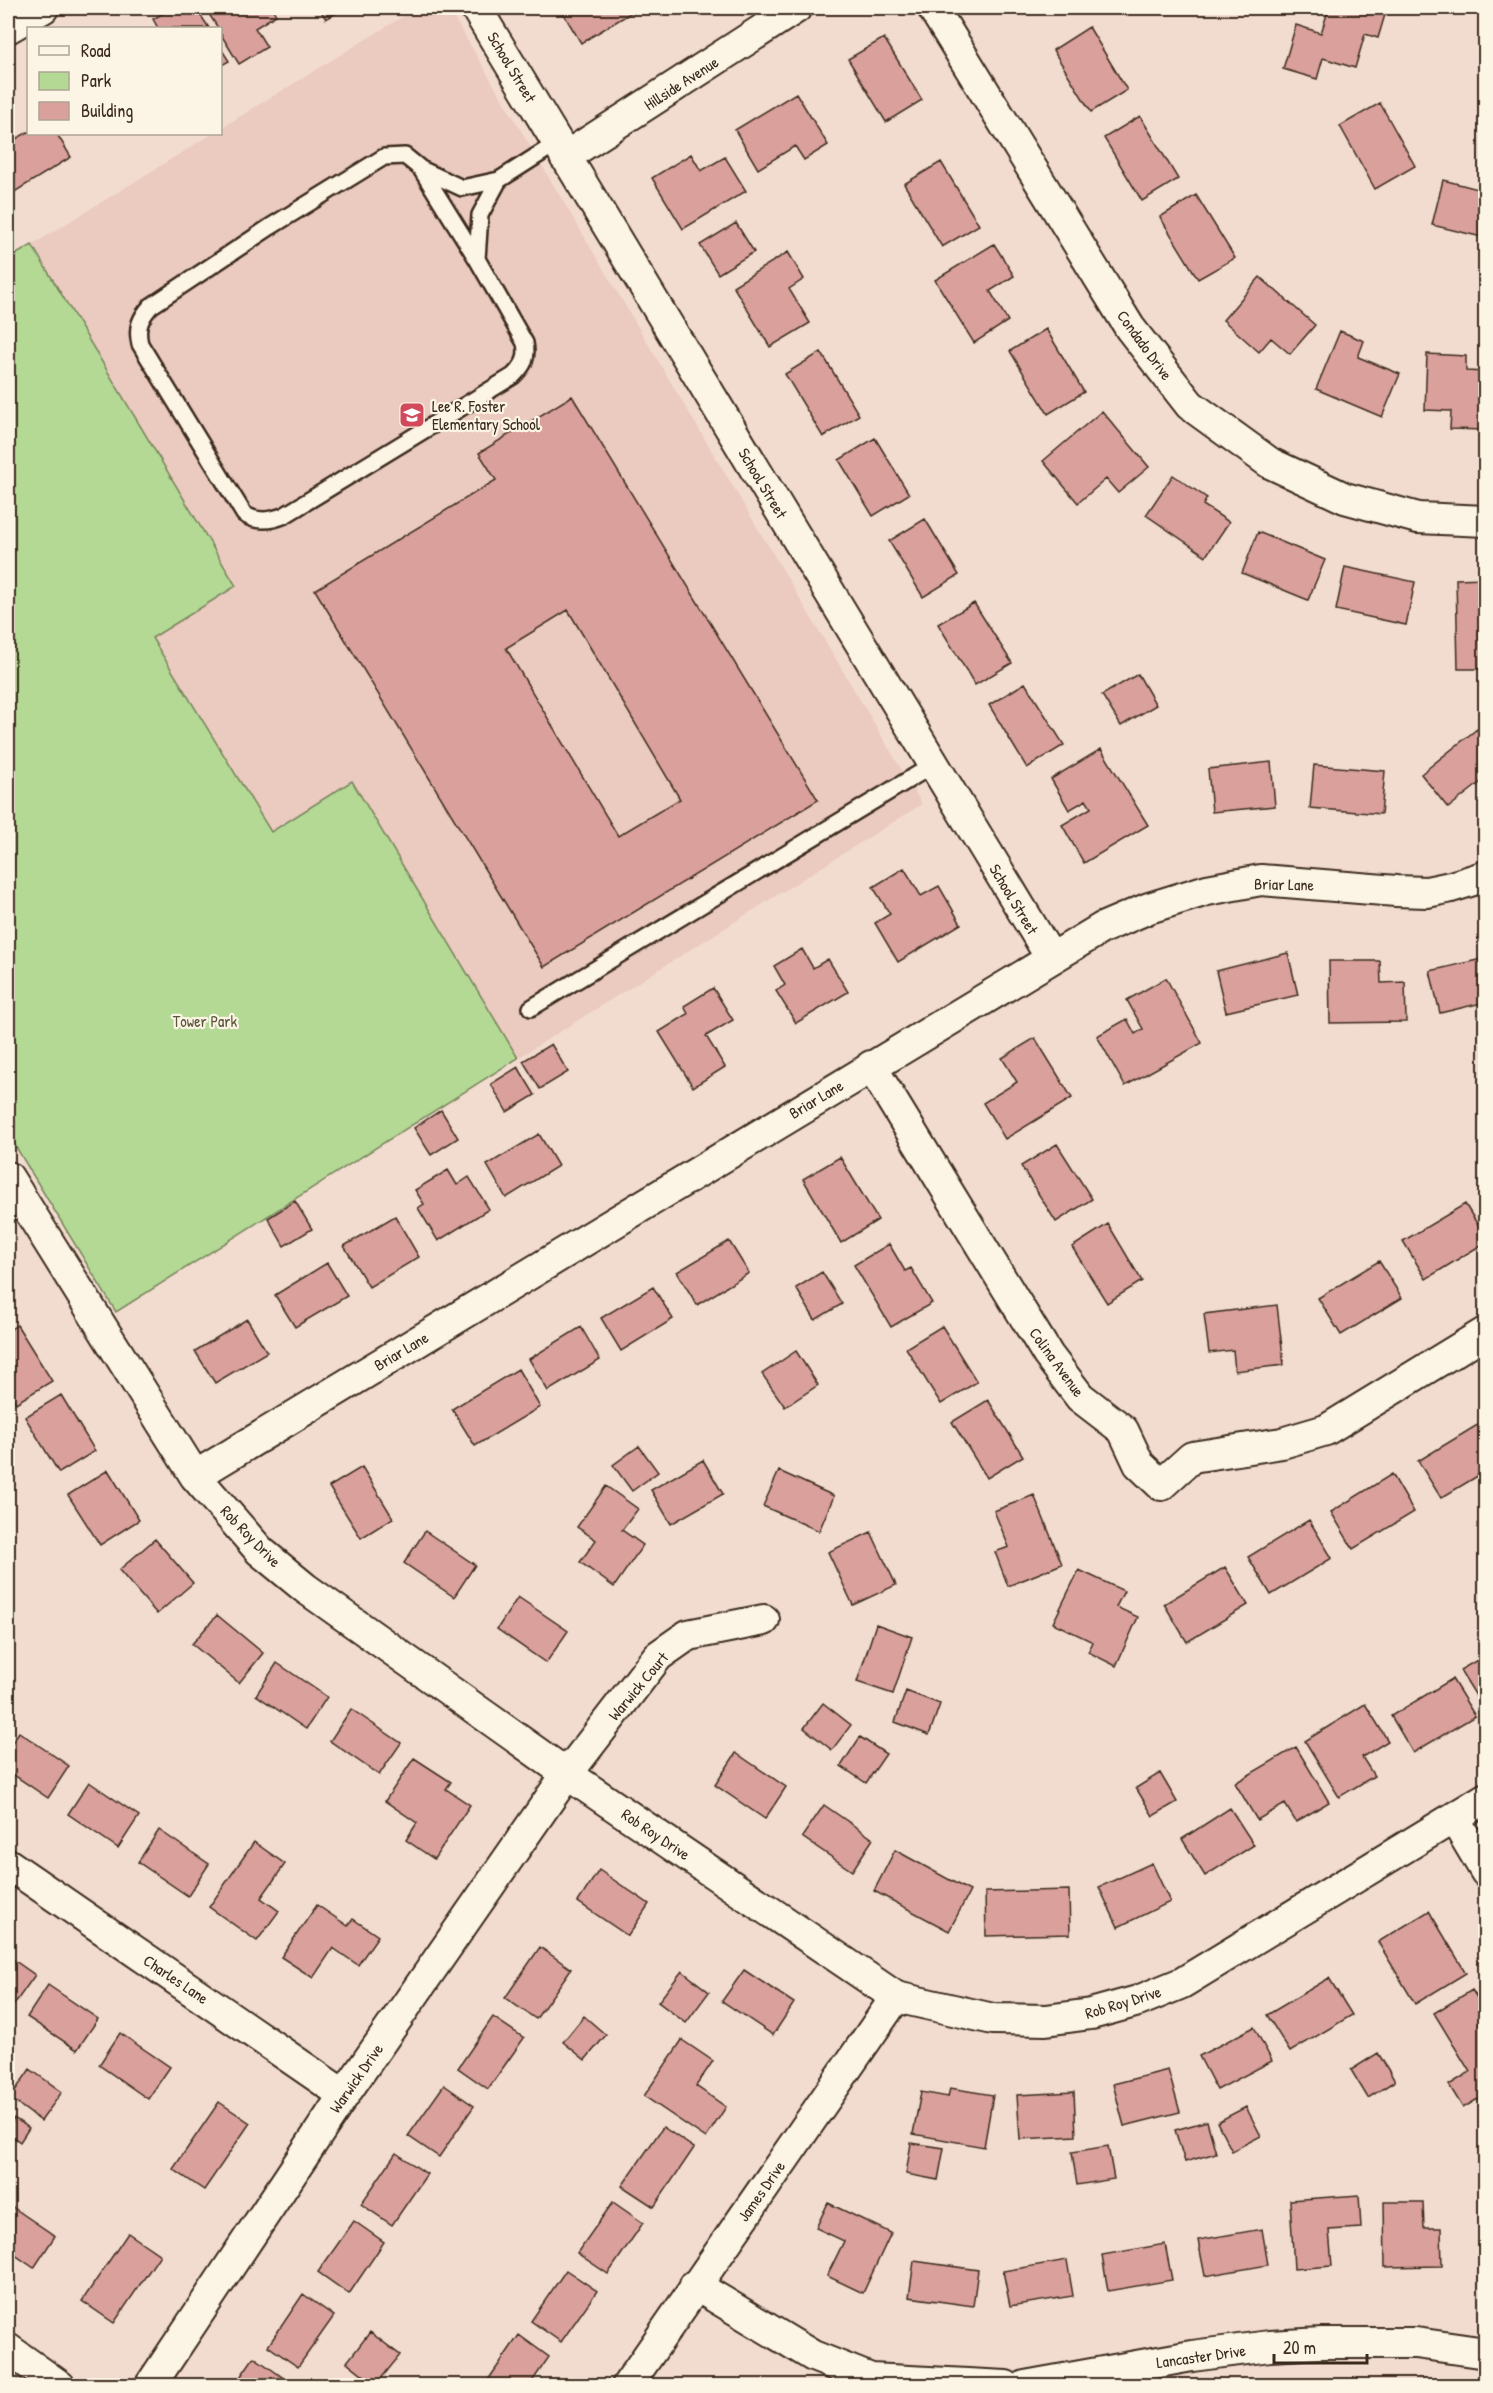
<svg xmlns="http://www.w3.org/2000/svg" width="1493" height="2393" viewBox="0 0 1493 2393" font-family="'Patrick Hand',sans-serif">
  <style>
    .built { fill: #ebcabf }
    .green { fill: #b3d995; stroke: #77825a; stroke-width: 1.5 }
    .building { fill: #daa09b; stroke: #3b2a1e; stroke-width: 1.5; fill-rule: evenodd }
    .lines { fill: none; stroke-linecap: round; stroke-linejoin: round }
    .service-casing { stroke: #3b2a1e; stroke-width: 20 }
    .minor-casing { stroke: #3b2a1e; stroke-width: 34 }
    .service { stroke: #fcf5e5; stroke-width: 15 }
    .minor { stroke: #fcf5e5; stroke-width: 30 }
    .labels { text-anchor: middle; stroke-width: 4.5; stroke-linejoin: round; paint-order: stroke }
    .street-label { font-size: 16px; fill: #3b2a1e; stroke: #fcf5e5 }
    .poi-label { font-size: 16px; fill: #3b2a1e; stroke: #fcf5e5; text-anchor: start }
    .park-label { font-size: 16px; fill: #59563c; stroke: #fcf5e5 }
  </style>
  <rect width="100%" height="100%" fill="#f2dccf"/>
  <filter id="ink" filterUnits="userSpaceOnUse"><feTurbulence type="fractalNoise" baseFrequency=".0167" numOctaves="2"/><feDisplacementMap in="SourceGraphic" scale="12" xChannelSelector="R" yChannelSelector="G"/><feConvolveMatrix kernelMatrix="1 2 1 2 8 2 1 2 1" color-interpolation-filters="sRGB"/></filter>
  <g filter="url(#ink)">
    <path class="built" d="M 417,8 L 448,8 L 922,804 L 518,1058 L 352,781 L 271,832 L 152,637 L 236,585 L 32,245 L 212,134 L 220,134 L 221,128 Z"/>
    <path class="green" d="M 32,245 L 236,586 L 152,638 L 271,832 L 352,781 L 518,1058 L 116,1312 L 8,1134 L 8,259 Z"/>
    <path class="building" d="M 172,8 L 196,8 L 209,28 L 158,28 L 153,19 Z
      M 205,8 L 272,8 L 276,15 L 255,28 L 267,47 L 239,64 L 220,33 L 220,28 L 218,28 Z
      M 319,8 L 345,8 L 326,19 Z
      M 560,8 L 639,8 L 581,43 Z
      M 1329,8 L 1387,8 L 1378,38 L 1365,34 L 1355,68 L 1323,58 L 1317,79 L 1283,69 L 1296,25 L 1321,33 Z
      M 1089,27 L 1127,90 L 1091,112 L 1053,50 Z
      M 884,38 L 922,100 L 886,122 L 848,59 Z
      M 220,47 L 229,61 L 220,66 Z
      M 796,93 L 828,145 L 804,160 L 795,146 L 758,169 L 735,130 Z
      M 1380,103 L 1415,166 L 1375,189 L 1340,126 Z
      M 1140,116 L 1178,179 L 1142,201 L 1104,138 Z
      M 8,126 L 16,139 L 28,132 L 57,134 L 71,157 L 8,196 Z
      M 691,154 L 701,171 L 725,157 L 746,191 L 683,229 L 652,178 Z
      M 941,162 L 979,225 L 942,247 L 904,184 Z
      M 1443,180 L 1486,191 L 1486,238 L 1432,225 Z
      M 1196,195 L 1235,258 L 1198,279 L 1160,217 Z
      M 736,223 L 754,252 L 718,274 L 700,245 Z
      M 994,244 L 1014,276 L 990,291 L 1008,321 L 974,343 L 935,280 Z
      M 788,252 L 804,279 L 789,289 L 810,323 L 770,347 L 733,286 Z
      M 1260,277 L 1315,325 L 1290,354 L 1271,338 L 1259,352 L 1223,320 Z
      M 1046,329 L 1084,392 L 1048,414 L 1010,351 Z
      M 1340,331 L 1364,341 L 1358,357 L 1400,374 L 1382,417 L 1316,389 Z
      M 821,352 L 859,415 L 823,437 L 785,374 Z
      M 1427,354 L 1466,356 L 1466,371 L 1486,372 L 1486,430 L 1450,429 L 1451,411 L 1425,410 Z
      M 572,396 L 818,800 L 544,967 L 315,590 L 496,480 L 479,453 ZM 568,610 L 680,799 L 618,836 L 506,648 Z
      M 1102,411 L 1149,467 L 1118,493 L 1106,479 L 1078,503 L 1043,461 Z
      M 875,438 L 909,494 L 873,516 L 839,460 Z
      M 1173,475 L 1207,498 L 1203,505 L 1229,522 L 1206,556 L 1146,515 Z
      M 925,519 L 959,575 L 923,597 L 889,541 Z
      M 1258,532 L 1325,560 L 1308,600 L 1242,573 Z
      M 1345,567 L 1415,582 L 1406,625 L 1336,610 Z
      M 1486,578 L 1486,669 L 1458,669 L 1456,579 Z
      M 974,603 L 1012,663 L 975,685 L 938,624 Z
      M 1138,674 L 1156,705 L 1121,726 L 1102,695 Z
      M 1025,683 L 1064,745 L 1027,768 L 989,705 Z
      M 1477,729 L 1486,740 L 1486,778 L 1448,808 L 1421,774 Z
      M 1101,749 L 1148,825 L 1084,863 L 1062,825 L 1091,808 L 1086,800 L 1069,810 L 1051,779 Z
      M 1271,762 L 1275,806 L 1212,812 L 1208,769 Z
      M 1314,765 L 1385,771 L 1381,814 L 1310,808 Z
      M 904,868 L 921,896 L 939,886 L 961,924 L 898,962 L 875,923 L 890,914 L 873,887 Z
      M 802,949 L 813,968 L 828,959 L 848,992 L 796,1023 L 776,991 L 785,985 L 774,966 Z
      M 1288,953 L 1298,995 L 1226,1012 L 1216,971 Z
      M 1486,958 L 1486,1002 L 1440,1013 L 1430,971 Z
      M 1329,961 L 1380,961 L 1381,983 L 1405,982 L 1406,1022 L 1330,1023 Z
      M 1166,978 L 1202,1043 L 1125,1086 L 1097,1036 L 1127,1019 L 1135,1034 L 1143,1029 L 1127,1000 Z
      M 713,988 L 733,1020 L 706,1036 L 725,1067 L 693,1087 L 659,1032 L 688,1014 L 684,1006 Z
      M 1035,1038 L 1072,1098 L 1005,1139 L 983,1103 L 1017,1082 L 1002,1058 Z
      M 551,1044 L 568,1072 L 540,1089 L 523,1061 Z
      M 518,1067 L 535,1095 L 507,1112 L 491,1084 Z
      M 441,1110 L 458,1138 L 431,1155 L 414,1128 Z
      M 539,1134 L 558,1166 L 506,1198 L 487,1165 Z
      M 1057,1144 L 1092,1199 L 1056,1222 L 1021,1166 Z
      M 840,1157 L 878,1220 L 841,1243 L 803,1179 Z
      M 448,1170 L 457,1185 L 469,1177 L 489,1209 L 438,1241 L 418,1208 L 424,1204 L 415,1190 Z
      M 295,1201 L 312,1229 L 284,1246 L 268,1218 Z
      M 1465,1204 L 1486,1238 L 1486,1242 L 1426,1279 L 1403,1241 Z
      M 395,1216 L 419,1257 L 369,1287 L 344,1246 Z
      M 1108,1224 L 1142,1281 L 1107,1303 L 1072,1247 Z
      M 729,1241 L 749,1273 L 697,1305 L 677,1272 Z
      M 889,1244 L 905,1271 L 911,1268 L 932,1303 L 891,1327 L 854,1265 Z
      M 1379,1261 L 1402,1298 L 1341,1335 L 1318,1298 Z
      M 327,1263 L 347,1296 L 295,1327 L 275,1295 Z
      M 822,1272 L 842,1304 L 815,1320 L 796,1288 Z
      M 653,1287 L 673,1319 L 621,1351 L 601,1318 Z
      M 1277,1305 L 1284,1365 L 1235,1371 L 1233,1350 L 1209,1353 L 1204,1314 Z
      M 247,1319 L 267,1352 L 215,1383 L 195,1351 Z
      M 17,1325 L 52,1381 L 16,1403 L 8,1390 L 8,1331 Z
      M 942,1326 L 977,1382 L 941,1404 L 906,1348 Z
      M 581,1327 L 600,1360 L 548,1391 L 529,1359 Z
      M 796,1351 L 818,1385 L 785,1407 L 762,1374 Z
      M 518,1369 L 540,1407 L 475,1446 L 452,1409 Z
      M 61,1395 L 95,1451 L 59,1473 L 25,1417 Z
      M 988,1400 L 1023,1456 L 987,1478 L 952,1422 Z
      M 1479,1424 L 1486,1434 L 1486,1471 L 1441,1498 L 1418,1461 Z
      M 639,1446 L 658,1472 L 632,1491 L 613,1465 Z
      M 703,1460 L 723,1494 L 671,1524 L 651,1490 Z
      M 362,1467 L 393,1518 L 361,1538 L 329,1487 Z
      M 108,1470 L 139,1520 L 100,1545 L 68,1495 Z
      M 779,1471 L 834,1496 L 819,1531 L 763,1506 Z
      M 1392,1474 L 1414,1512 L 1353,1549 L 1331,1512 Z
      M 606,1486 L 638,1509 L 622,1530 L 643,1545 L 614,1587 L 580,1562 L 596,1540 L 577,1527 Z
      M 1034,1495 L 1062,1564 L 1008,1586 L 995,1552 L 1009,1547 L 994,1511 Z
      M 1309,1520 L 1332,1558 L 1271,1595 L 1248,1557 Z
      M 425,1531 L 475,1565 L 454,1597 L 404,1563 Z
      M 871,1532 L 896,1585 L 853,1605 L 828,1552 Z
      M 155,1539 L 193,1583 L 157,1614 L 119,1570 Z
      M 1225,1567 L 1248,1605 L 1187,1642 L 1164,1604 Z
      M 1079,1570 L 1124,1591 L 1116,1607 L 1138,1617 L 1116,1666 L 1088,1652 L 1093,1642 L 1053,1623 Z
      M 518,1597 L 568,1631 L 546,1663 L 497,1629 Z
      M 217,1615 L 263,1653 L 239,1683 L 192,1644 Z
      M 876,1624 L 912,1637 L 893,1694 L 857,1682 Z
      M 1486,1655 L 1486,1706 L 1483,1707 L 1460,1670 Z
      M 277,1663 L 327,1697 L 306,1729 L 256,1695 Z
      M 1452,1679 L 1475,1716 L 1413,1753 L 1391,1716 Z
      M 906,1691 L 940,1704 L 929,1735 L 895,1722 Z
      M 823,1703 L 851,1725 L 832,1750 L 804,1728 Z
      M 1365,1704 L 1388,1741 L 1362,1757 L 1374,1776 L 1339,1797 L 1305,1741 Z
      M 351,1709 L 401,1743 L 379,1775 L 330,1741 Z
      M 19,1732 L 69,1766 L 48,1798 L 8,1771 L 8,1749 Z
      M 860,1737 L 886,1754 L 866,1783 L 841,1766 Z
      M 1296,1747 L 1329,1802 L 1296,1822 L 1285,1804 L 1257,1820 L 1235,1783 Z
      M 736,1753 L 786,1787 L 765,1819 L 715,1785 Z
      M 414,1758 L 451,1782 L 446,1789 L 470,1805 L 434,1859 L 406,1840 L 417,1823 L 385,1801 Z
      M 1160,1773 L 1177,1802 L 1153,1816 L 1136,1788 Z
      M 89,1782 L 139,1816 L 118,1848 L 68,1814 Z
      M 824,1805 L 873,1839 L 852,1871 L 802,1837 Z
      M 1230,1808 L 1254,1845 L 1205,1876 L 1182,1839 Z
      M 159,1830 L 209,1864 L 188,1896 L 138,1862 Z
      M 254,1842 L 285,1864 L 261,1898 L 279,1911 L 257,1941 L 209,1907 Z
      M 895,1850 L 970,1891 L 949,1931 L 874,1891 Z
      M 1152,1863 L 1170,1902 L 1118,1927 L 1099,1887 Z
      M 599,1870 L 649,1904 L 628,1936 L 578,1902 Z
      M 1069,1890 L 1070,1934 L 986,1936 L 985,1892 Z
      M 317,1905 L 348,1926 L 353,1919 L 378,1936 L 358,1965 L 333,1948 L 313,1978 L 281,1957 Z
      M 1429,1911 L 1466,1973 L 1415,2004 L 1378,1942 Z
      M 540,1947 L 571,1969 L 536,2019 L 505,1998 Z
      M 8,1956 L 35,1975 L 13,2006 L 8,2002 Z
      M 744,1970 L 794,2003 L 773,2035 L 722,2001 Z
      M 682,1971 L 709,1992 L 686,2023 L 658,2002 Z
      M 1329,1978 L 1352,2015 L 1290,2052 L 1267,2015 Z
      M 48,1985 L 98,2019 L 77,2050 L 27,2017 Z
      M 1472,1990 L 1486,2011 L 1486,2094 L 1463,2108 L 1449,2085 L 1470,2072 L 1434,2013 Z
      M 584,2016 L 606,2035 L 585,2060 L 563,2042 Z
      M 493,2017 L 524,2038 L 488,2089 L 458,2068 Z
      M 1254,2027 L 1272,2061 L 1217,2090 L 1199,2056 Z
      M 120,2033 L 170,2067 L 148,2099 L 99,2065 Z
      M 682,2040 L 713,2061 L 696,2086 L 726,2107 L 706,2138 L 644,2096 Z
      M 1378,2053 L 1395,2081 L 1368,2098 L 1351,2070 Z
      M 30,2069 L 62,2092 L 41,2121 L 10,2098 Z
      M 1168,2070 L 1180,2112 L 1124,2126 L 1113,2084 Z
      M 444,2085 L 474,2106 L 439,2157 L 408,2136 Z
      M 950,2088 L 993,2095 L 984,2147 L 913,2134 L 921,2092 L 948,2097 Z
      M 1074,2092 L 1076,2136 L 1020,2139 L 1017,2095 Z
      M 219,2102 L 250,2123 L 204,2190 L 173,2169 Z
      M 1246,2107 L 1261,2136 L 1232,2151 L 1217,2122 Z
      M 14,2118 L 29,2128 L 20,2142 L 8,2133 L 8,2128 Z
      M 1207,2121 L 1216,2153 L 1185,2162 L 1175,2130 Z
      M 663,2127 L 694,2148 L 654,2207 L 622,2186 Z
      M 911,2143 L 944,2148 L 938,2180 L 906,2174 Z
      M 1108,2146 L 1114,2179 L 1077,2185 L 1072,2152 Z
      M 396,2153 L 427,2174 L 392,2225 L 361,2204 Z
      M 1359,2195 L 1361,2228 L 1329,2230 L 1332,2266 L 1294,2269 L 1290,2200 Z
      M 613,2202 L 643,2223 L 608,2274 L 577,2253 Z
      M 1384,2202 L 1423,2202 L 1424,2228 L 1441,2228 L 1442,2266 L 1385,2267 Z
      M 828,2203 L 891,2233 L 863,2293 L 827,2276 L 844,2241 L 816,2228 Z
      M 8,2204 L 55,2236 L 34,2268 L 8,2250 Z
      M 354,2221 L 384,2242 L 349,2294 L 318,2272 Z
      M 1262,2229 L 1268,2265 L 1205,2276 L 1198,2240 Z
      M 128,2233 L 160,2255 L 114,2323 L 82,2301 Z
      M 1165,2244 L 1172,2280 L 1108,2291 L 1102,2255 Z
      M 1067,2260 L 1073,2296 L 1010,2306 L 1003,2271 Z
      M 914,2261 L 978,2270 L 973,2306 L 909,2297 Z
      M 566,2270 L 597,2291 L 561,2342 L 531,2321 Z
      M 303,2294 L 334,2316 L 298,2367 L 268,2346 Z
      M 370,2332 L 400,2355 L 376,2385 L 347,2362 Z
      M 519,2335 L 549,2357 L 529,2386 L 484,2386 Z
      M 254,2357 L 295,2386 L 234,2386 Z"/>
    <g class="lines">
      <g class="service-casing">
        <path id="service" d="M 421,169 L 477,259 L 525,343 C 528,358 524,365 513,376 L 285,515 C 271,521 257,523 244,514 L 140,344 C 136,328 140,318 151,306 L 270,227 L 384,157 L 405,156 L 421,169 L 462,188 L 499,180 L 557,143
          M 477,259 L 480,215 L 499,180
          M 531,1008 L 933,765"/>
      </g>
      <g class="minor-casing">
        <path id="minor" d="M 476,8 L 1051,958
          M 933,8 L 1130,328 L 1190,405 L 1270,463 L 1345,498 L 1418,518 L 1486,521
          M 8,28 L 43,8
          M 565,157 L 796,8
          M 871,1066 L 1048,1355 L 1080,1397 L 1123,1430 L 1139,1464 L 1161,1485 L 1192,1457 L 1282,1443 L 1326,1430 L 1486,1332
          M 8,1177 L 195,1476 L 260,1551 L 305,1588 L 567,1774 L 896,1997 L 993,2019 L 1046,2020 L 1091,2014 L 1138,2001 L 1182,1983 L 1486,1798
          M 195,1476 L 1102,928 L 1149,908 L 1207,890 L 1261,880 L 1396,891 L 1427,892 L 1451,887 L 1486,876
          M 1454,1818 L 1486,1872
          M 8,1864 L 344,2095
          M 695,2285 L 813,2356 L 871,2379 L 1006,2386
          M 8,2349 L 60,2386
          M 150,2386 L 344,2095 L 567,1774 L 658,1656 L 688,1635 L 764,1620
          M 627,2386 L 896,1997
          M 1025,2386 L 1192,2356 L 1270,2346 L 1322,2343 L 1416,2343 L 1486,2353"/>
      </g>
      <use href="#service" class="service"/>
      <use href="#minor" class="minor"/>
    </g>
  </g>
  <defs>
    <g id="school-square" transform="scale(1.35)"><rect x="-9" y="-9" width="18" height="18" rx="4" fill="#d1495b" stroke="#fcf5e5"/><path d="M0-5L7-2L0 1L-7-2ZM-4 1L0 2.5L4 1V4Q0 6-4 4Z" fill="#fff"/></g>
  </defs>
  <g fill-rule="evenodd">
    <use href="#school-square" x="412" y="415"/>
  </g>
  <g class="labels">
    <g class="street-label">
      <text transform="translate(512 67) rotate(59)" y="6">School Street</text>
      <text transform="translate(681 83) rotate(-33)" y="6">Hillside Avenue</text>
      <text transform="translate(1145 345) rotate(54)" y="6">Condado Drive</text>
      <text transform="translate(763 483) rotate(59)" y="6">School Street</text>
      <text transform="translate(1284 884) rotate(1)" y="6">Briar Lane</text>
      <text transform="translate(1014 899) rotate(59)" y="6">School Street</text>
      <text transform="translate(816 1099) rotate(-31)" y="6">Briar Lane</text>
      <text transform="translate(401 1351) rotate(-31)" y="6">Briar Lane</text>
      <text transform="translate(1057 1362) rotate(54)" y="6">Colina Avenue</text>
      <text transform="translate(251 1536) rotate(46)" y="6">Rob Roy Drive</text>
      <text transform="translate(638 1686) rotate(-50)" y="6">Warwick Court</text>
      <text transform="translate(656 1834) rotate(34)" y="6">Rob Roy Drive</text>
      <text transform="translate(176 1979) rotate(34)" y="6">Charles Lane</text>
      <text transform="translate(1123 2002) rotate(-17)" y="6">Rob Roy Drive</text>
      <text transform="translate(356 2078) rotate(-55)" y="6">Warwick Drive</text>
      <text transform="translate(761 2191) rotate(-55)" y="6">James Drive</text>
      <text transform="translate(1201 2356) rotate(-8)" y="6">Lancaster Drive</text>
    </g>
    <g class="poi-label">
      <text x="432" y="412">Lee R. Foster<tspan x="432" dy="18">Elementary School</tspan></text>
    </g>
    <g class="park-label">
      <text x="205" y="1027">Tower Park</text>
    </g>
  </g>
  <rect width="1493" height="2393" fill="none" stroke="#fcf5e5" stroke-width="30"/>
  <rect x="15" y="15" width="1463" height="2363" fill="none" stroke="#3b2a1e" stroke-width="2" filter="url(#ink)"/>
  <rect x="27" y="27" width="195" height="108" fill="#fcf5e5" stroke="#afa495" stroke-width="1.5"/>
  <rect x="39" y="46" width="30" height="9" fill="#fcf5e5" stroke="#afa495" stroke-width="1.5"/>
  <text x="81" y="57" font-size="18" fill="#3b2a1e">Road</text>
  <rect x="39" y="72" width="30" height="18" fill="#b3d995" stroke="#afa495" stroke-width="1.5"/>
  <text x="81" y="87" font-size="18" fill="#3b2a1e">Park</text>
  <rect x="39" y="102" width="30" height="18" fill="#daa09b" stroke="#afa495" stroke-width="1.5"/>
  <text x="81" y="117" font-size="18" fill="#3b2a1e">Building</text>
  <path d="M1274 2354v9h93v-9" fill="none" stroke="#3b2a1e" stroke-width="3"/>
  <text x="1283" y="2354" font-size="18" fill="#3b2a1e" stroke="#fcf5e5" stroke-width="4.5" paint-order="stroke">20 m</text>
</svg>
